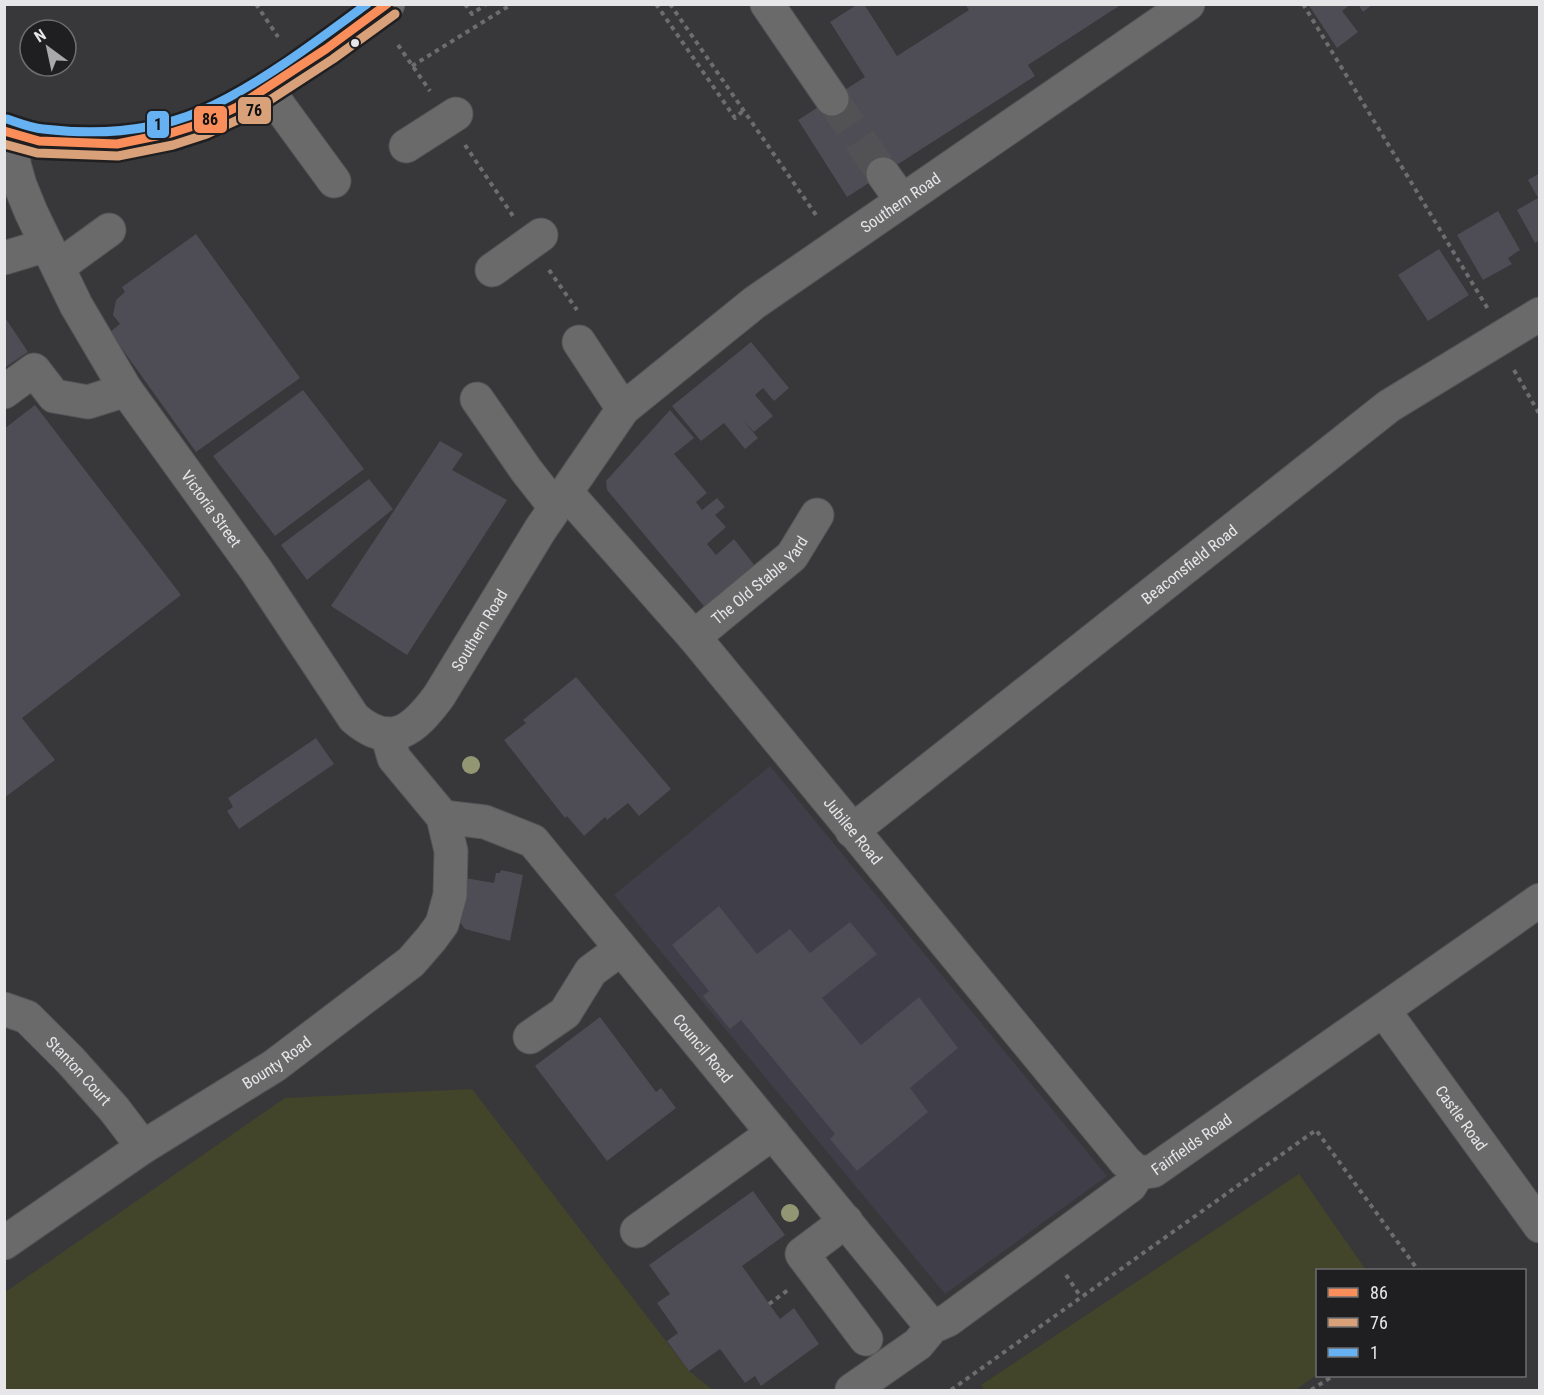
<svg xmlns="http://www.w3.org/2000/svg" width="1544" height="1395" viewBox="0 0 1544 1395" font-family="'Roboto Condensed',sans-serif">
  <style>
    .built { fill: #403e48 }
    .green { fill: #43452b }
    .building { fill: #4e4c55 }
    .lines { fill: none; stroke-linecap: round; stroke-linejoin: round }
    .minor-tunnel { stroke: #525154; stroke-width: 33; stroke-dasharray: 33 16; stroke-linecap: butt }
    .minor-casing { stroke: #545355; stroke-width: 35 }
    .path { stroke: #6d6c6e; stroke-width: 4; stroke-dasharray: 4.5 4.5; stroke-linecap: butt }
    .minor { stroke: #6a6a6b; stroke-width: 33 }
    .bus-1-casing { stroke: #1f1e20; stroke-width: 14 }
    .bus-2-casing { stroke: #1f1e20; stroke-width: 14 }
    .bus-3-casing { stroke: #1f1e20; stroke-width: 14 }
    .bus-1 { stroke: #fa8e5a; stroke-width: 9 }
    .bus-2 { stroke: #d9a179; stroke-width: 9 }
    .bus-3 { stroke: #66b1f2; stroke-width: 9 }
    .tree { fill: #939672 }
    .bus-dot { fill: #e6e5e8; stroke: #1f1e20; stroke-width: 2 }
    .labels { text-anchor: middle; stroke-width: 6; stroke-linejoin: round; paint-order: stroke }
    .street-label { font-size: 16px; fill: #e6e5e8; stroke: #1f1e20 }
    .line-badge { stroke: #1f1e20; stroke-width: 2 }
    .pale-badge-label { font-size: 16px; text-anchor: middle; font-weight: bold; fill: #111 }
  </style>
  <rect width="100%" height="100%" fill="#38373a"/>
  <path class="built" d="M 770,766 L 1107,1176 L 945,1294 L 614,895 Z"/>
  <path class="green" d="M 472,1089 L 689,1371 L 713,1390 L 5,1390 L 4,1293 L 285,1098 Z
    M 1299,1174 L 1366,1270 L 1318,1270 L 1317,1375 L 1295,1390 L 985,1390 L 981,1385 Z"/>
  <path class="building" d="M 858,4 L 864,4 L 897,56 L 969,10 L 965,4 L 1122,4 L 1028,65 L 1035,76 L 847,197 L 798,120 L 865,77 L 830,22 Z
    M 1308,4 L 1351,4 L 1342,11 L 1358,32 L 1337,48 Z
    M 1358,4 L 1373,4 L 1363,12 Z
    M 1540,173 L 1540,240 L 1535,243 L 1517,210 L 1538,198 L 1528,180 Z
    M 1498,211 L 1520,250 L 1508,258 L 1512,264 L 1483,280 L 1457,235 Z
    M 196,234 L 300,378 L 196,452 L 110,332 L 120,324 L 113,315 L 116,300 L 125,292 L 122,287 Z
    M 1439,249 L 1469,295 L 1428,321 L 1398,275 Z
    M 4,316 L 28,352 L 4,368 Z
    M 751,342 L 789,388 L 774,401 L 763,388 L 755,395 L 773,416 L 754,432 L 743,420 L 758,438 L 745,449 L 724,423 L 701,441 L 672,406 Z
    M 303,390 L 364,469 L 275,536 L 213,456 Z
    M 35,405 L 181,595 L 22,718 L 55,760 L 4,798 L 4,429 Z
    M 670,410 L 694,438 L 674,454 L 707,493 L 696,502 L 702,510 L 717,498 L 725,507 L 715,515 L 726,527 L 707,544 L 716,555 L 734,539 L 755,566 L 708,611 L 607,490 L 606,481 Z
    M 440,441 L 463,454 L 452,470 L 507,500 L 407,655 L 331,606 Z
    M 369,479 L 393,509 L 307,580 L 281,545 Z
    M 576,677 L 671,789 L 639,816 L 628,803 L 607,820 L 605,817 L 584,836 L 567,816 L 565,818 L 504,740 L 526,723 L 523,720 Z
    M 316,738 L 334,764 L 239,829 L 227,811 L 233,807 L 228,798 Z
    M 501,870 L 523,875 L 510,941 L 465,929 L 456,917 L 465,878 L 494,883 L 496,873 L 500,873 Z
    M 719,906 L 757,954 L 790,929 L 810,953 L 850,922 L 877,954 L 822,998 L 861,1045 L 919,997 L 958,1048 L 910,1088 L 928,1112 L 857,1171 L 830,1139 L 835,1134 L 741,1020 L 730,1029 L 703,996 L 709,991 L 672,945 Z
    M 600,1017 L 656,1092 L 661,1088 L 676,1108 L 607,1161 L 535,1066 Z
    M 753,1191 L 785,1235 L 742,1266 L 780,1319 L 794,1308 L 819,1344 L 761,1386 L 755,1376 L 745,1383 L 720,1349 L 689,1371 L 667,1341 L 678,1333 L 657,1303 L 670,1294 L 649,1265 Z"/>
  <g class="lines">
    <path class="minor-tunnel" d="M 832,99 L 883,174"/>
    <g class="minor-casing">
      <g id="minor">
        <path d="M 767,4 L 832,99"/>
        <path d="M 266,88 L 334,181"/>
        <path d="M 4,131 L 39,141 L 117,144 L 171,133 L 203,123 L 237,107 L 326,49 L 388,4"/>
        <path id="s1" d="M 13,134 L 14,164 L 20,185 L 31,212 L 76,305 L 126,390 L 256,570 L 354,718 C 391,750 414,730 439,696 L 540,530 L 623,409 L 754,303 L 1188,4"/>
        <path d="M 406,146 L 456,114"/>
        <path d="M 883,174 L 902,201"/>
        <path d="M 4,258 L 47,245"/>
        <path d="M 58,267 L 109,230"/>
        <path d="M 492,270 L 541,235"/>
        <path d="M 579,342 L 623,409"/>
        <path d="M 4,392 L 34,370 L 54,396 L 88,402 L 126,390"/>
        <path d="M 477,399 L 526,470 L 555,507"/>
        <path id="s2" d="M 566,492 L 694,637 L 1125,1161 L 1138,1173"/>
        <path id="s3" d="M 694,637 L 792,556 L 817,515"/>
        <path id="s4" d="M 443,817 L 485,822 L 533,841 L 932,1327"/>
        <path id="s5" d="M 852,831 L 1389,406 L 1540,314"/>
        <path id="s6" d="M 4,1009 L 27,1017 L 70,1060 L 114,1109 L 143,1147"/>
        <path id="s7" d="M 1384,1011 L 1540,1226"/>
        <path d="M 530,1037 L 565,1013 L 591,971 L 621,949"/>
        <path d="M 846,1221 L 802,1254 L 866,1339"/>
        <path d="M 637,1231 L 773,1133"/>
        <path id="s8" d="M 4,1243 L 143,1147 L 274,1066 L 411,962 L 431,939 L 442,924 L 450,895 L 451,851 L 443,817 L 394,758 L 387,734"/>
        <path id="s9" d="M 852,1390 L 918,1344 L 932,1327 L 948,1320 L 1130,1186 L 1138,1173 L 1153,1171 L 1540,900"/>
      </g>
    </g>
    <path class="path" d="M 256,4 L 278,37
      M 465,4 L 472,14 L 486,4
      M 656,4 L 735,118 L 744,110
      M 670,4 L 818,218
      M 1303,4 L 1488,309
      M 398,45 L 430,91
      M 412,66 L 512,4
      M 465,145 L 513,216
      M 549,270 L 577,310
      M 1514,370 L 1540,415
      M 1066,1275 L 1081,1297
      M 769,1304 L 788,1290
      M 951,1390 L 1316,1130 L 1418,1270
      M 1311,1390 L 1333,1376"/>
    <use href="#minor" class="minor"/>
    <g class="bus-1-casing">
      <path id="bus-1" d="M 4,131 L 39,141 L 117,144 L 171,133 L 203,123 L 237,107 L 326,49 L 387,4"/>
    </g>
    <g class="bus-2-casing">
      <path id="bus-2" d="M 4,144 L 37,153 L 118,156 L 173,145 L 207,134 L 244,117 L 333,59 L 395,14"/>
    </g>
    <g class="bus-3-casing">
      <path id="bus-3" d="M 7,119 C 19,123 31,128 43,129 C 95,135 152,132 201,111 C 258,86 317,41 367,4"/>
    </g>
    <use href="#bus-1" class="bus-1"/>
    <use href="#bus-2" class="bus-2"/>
    <use href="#bus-3" class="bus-3"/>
  </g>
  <g class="tree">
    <circle cx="471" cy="765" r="9"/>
    <circle cx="790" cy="1213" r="9"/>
  </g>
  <circle class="bus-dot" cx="355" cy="43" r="5"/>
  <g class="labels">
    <g class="street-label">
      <text dy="6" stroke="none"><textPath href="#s1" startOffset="1474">Southern Road</textPath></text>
      <text dy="6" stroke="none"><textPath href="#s1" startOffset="429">Victoria Street</textPath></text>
      <text dy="6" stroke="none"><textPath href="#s5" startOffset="430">Beaconsfield Road</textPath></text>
      <text dy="6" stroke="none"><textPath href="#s3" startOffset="87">The Old Stable Yard</textPath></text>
      <text dy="6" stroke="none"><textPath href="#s1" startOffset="864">Southern Road</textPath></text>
      <text dy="6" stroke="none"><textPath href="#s2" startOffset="444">Jubilee Road</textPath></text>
      <text dy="6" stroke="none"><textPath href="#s4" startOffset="362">Council Road</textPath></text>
      <text dy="6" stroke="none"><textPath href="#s8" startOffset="327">Bounty Road</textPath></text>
      <text dy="6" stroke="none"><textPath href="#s6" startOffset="99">Stanton Court</textPath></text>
      <text dy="6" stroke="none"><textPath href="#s7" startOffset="132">Castle Road</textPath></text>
      <text dy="6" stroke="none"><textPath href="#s9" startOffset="423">Fairfields Road</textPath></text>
    </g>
  </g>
  <g class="line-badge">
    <rect x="237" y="96" width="35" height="29" rx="6" fill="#d9a179"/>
    <rect x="193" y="105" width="35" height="29" rx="6" fill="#fa8e5a"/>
    <rect x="146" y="110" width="24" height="29" rx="6" fill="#66b1f2"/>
  </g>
  <g class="pale-badge-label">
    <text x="254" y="116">76</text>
    <text x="210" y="125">86</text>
    <text x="158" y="130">1</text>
  </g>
  <rect width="1544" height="1395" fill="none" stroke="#e6e5e8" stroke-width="12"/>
  <rect x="1316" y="1269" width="210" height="108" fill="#1f1e20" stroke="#6f6e70" stroke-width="1.5"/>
  <rect x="1328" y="1288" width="30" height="9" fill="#fa8e5a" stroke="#6f6e70" stroke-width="1.5"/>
  <text x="1370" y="1299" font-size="18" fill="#e6e5e8">86</text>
  <rect x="1328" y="1318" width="30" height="9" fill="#d9a179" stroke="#6f6e70" stroke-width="1.5"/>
  <text x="1370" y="1329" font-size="18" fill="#e6e5e8">76</text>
  <rect x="1328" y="1348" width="30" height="9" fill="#66b1f2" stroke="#6f6e70" stroke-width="1.5"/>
  <text x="1370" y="1359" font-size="18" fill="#e6e5e8">1</text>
  <g transform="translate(48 48) rotate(327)"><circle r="28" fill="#1f1e20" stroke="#6f6e70" stroke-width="1.5"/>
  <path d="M0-4.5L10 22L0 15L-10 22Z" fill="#a9a8ab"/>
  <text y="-9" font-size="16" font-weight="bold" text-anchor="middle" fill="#e6e5e8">N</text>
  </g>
</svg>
